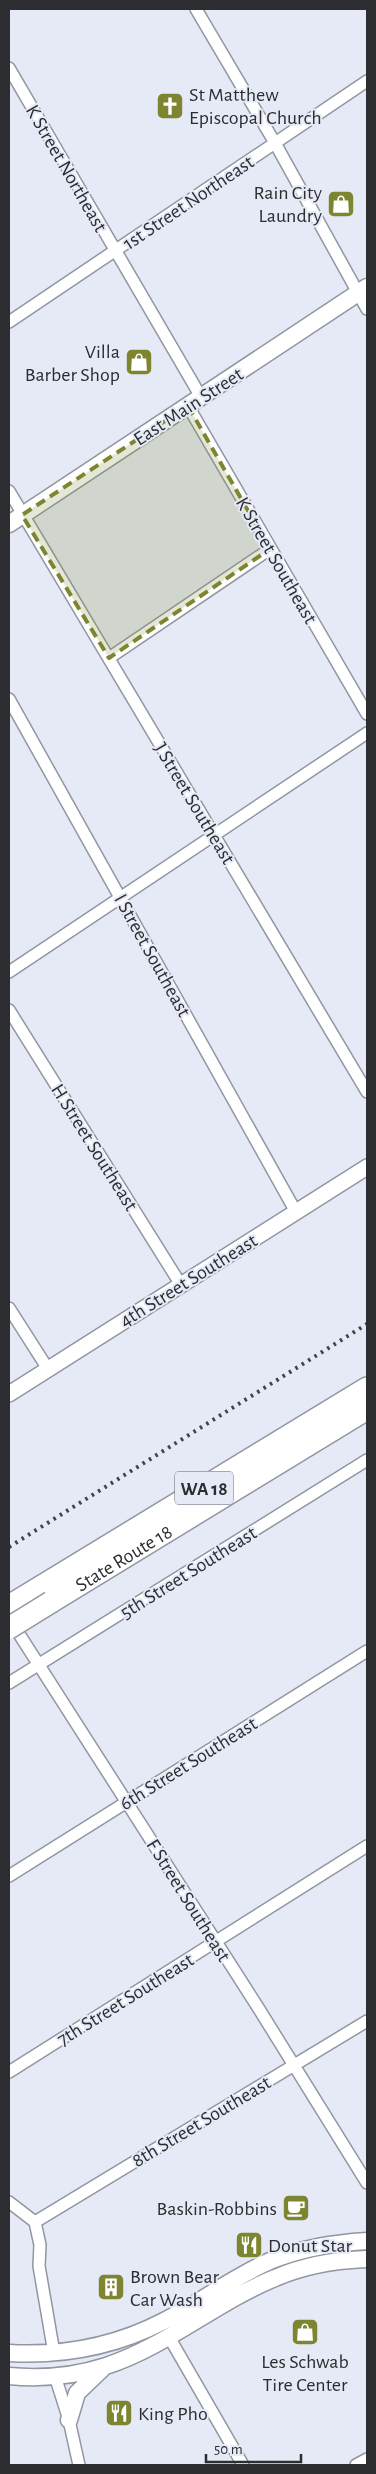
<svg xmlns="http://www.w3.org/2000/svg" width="376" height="2474" viewBox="0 0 376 2474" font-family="'Alegreya Sans',sans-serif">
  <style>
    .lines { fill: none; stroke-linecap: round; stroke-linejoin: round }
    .minor-casing { stroke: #9196a1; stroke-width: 14 }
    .tertiary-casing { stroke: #9196a1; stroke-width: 18 }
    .secondary-casing { stroke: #9196a1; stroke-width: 19 }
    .motorway-casing { stroke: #9196a1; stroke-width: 24 }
    .minor { stroke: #fff; stroke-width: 11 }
    .tertiary { stroke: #fff; stroke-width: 15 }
    .secondary { stroke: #fff; stroke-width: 16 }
    .motorway { stroke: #fff; stroke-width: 21 }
    .rail { stroke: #424449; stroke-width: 4; stroke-dasharray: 2.5 5; stroke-linecap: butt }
    .motorway-bridge-casing { stroke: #9196a1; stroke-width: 24; stroke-linecap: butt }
    .motorway-bridge { stroke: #fff; stroke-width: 21 }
    .marked { fill: #7d8530; fill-opacity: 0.2; stroke: #7d8530; stroke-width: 4; stroke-dasharray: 10 6; stroke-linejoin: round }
    .labels { text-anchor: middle; stroke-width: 4; stroke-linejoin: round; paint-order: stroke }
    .shield { fill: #e5eaf6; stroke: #63666c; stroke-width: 1 }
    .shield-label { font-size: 19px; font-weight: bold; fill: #2b2d31 }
    .poi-label { font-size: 20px; fill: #2b2d31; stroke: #e5eaf6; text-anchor: start }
    .street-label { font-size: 20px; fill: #2b2d31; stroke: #e5eaf6 }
  </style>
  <rect width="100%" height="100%" fill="#e5eaf6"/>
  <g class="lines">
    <g class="minor-casing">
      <path id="minor" d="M 196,9 L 275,143 L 367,309
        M 9,68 L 201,397
        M 9,322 L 367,81
        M 188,406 L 367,714
        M 9,491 L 367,1092
        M 109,658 L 270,549
        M 9,699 L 296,1212
        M 9,972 L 367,733
        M 9,1010 L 181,1285
        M 9,1308 L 48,1369
        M 12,1623 L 259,2009 L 367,2183
        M 9,1683 L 367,1460
        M 9,1876 L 367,1651
        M 9,2072 L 367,1846
        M 9,2202 L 35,2222 L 40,2245 L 39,2266 L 54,2353
        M 35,2222 L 367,2021
        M 169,2337 L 243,2465
        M 55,2376 L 69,2420 L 79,2465
        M 356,2465 L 367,2459"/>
    </g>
    <g class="tertiary-casing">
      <path id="tertiary" d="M 9,1394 L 367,1167"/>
    </g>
    <g class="secondary-casing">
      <path id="secondary" d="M 9,524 L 367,287
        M 9,2353 C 62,2356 116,2346 164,2321 C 200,2303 233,2277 270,2261 C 301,2248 334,2243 367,2241
        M 9,2376 C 41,2379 75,2376 106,2366 C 167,2346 216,2302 275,2278 C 305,2265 335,2260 367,2259
        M 69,2420 L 77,2393 L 102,2369"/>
    </g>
    <g class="motorway-casing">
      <g id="motorway">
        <path id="s1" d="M 51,1602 L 367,1409"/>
        <path d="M 9,1606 L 367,1388"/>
      </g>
    </g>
    <use href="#minor" class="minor"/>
    <use href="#tertiary" class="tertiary"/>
    <use href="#secondary" class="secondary"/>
    <use href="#motorway" class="motorway"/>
    <path class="rail" d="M 9,1547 L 367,1324"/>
    <g class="motorway-bridge-casing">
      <path id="motorway-bridge" d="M 9,1628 L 51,1602"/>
    </g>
    <use href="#motorway-bridge" class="motorway-bridge"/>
  </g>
  <path class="marked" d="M 188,406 L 270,549 L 109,658 L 22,515 Z"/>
  <defs>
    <g id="church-square" transform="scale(1.4375)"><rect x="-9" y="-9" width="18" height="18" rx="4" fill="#7d8530" stroke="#e5eaf6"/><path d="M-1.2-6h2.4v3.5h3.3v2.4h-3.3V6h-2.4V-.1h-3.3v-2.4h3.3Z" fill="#fff"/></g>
    <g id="shop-square" transform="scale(1.4375)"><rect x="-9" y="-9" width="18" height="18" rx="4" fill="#7d8530" stroke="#e5eaf6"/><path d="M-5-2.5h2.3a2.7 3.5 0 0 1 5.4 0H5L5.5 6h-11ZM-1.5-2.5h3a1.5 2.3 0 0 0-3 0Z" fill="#fff"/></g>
    <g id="cafe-square" transform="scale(1.4375)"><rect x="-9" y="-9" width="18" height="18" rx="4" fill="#7d8530" stroke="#e5eaf6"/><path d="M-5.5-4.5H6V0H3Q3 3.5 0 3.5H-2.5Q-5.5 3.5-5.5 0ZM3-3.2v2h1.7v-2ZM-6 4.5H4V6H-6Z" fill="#fff"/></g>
    <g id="restaurant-square" transform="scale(1.4375)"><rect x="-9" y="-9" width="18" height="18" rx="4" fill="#7d8530" stroke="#e5eaf6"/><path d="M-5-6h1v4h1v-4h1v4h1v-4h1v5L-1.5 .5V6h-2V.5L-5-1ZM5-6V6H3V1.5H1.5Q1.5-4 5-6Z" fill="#fff"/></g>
    <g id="building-square" transform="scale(1.4375)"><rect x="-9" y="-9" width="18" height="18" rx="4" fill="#7d8530" stroke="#e5eaf6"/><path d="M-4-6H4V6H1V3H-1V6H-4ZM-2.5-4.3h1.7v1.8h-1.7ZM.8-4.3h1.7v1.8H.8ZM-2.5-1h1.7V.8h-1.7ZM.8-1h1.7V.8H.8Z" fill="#fff"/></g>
  </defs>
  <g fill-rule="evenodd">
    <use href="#church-square" x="170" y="106"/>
    <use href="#shop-square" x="341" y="204"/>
    <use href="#shop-square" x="139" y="362"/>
    <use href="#cafe-square" x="296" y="2208"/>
    <use href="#restaurant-square" x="249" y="2245"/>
    <use href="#building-square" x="111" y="2287"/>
    <use href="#shop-square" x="305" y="2332"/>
    <use href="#restaurant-square" x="119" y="2413"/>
  </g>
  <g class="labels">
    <rect class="shield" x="175" y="1471.5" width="58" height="33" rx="4"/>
    <g class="shield-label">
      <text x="204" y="1495">WA 18</text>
    </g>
    <g class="poi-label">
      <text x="189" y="101">St Matthew<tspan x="189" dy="23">Episcopal Church</tspan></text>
      <text x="322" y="199" text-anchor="end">Rain City<tspan x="322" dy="23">Laundry</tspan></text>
      <text x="120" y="358" text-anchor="end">Villa<tspan x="120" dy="23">Barber Shop</tspan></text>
      <text x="277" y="2215" text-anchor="end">Baskin-Robbins</text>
      <text x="268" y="2252">Donut Star</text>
      <text x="130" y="2283">Brown Bear<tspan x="130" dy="23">Car Wash</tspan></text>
      <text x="305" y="2368" text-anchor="middle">Les Schwab<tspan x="305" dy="23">Tire Center</tspan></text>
      <text x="138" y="2420">King Pho</text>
    </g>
    <g class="street-label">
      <text transform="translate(67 168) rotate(60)" y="7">K Street Northeast</text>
      <text transform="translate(188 202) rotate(-34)" y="7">1st Street Northeast</text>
      <text transform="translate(188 406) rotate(-33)" y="7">East Main Street</text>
      <text transform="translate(277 560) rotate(60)" y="7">K Street Southeast</text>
      <text transform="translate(195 803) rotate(59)" y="7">J Street Southeast</text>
      <text transform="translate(153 955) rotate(61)" y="7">I Street Southeast</text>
      <text transform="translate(95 1147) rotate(58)" y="7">H Street Southeast</text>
      <text transform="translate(188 1280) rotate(-32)" y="7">4th Street Southeast</text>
      <text dy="7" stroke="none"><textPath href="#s1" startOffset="85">State Route 18</textPath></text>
      <text transform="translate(188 1572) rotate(-32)" y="7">5th Street Southeast</text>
      <text transform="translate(188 1763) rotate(-32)" y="7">6th Street Southeast</text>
      <text transform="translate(189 1900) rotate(58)" y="7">F Street Southeast</text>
      <text transform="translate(125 1999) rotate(-32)" y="7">7th Street Southeast</text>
      <text transform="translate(201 2121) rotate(-31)" y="7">8th Street Southeast</text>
    </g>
  </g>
  <rect width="376" height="2474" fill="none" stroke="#2b2d31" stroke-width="20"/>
  <path d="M206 2454v8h95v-8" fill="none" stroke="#2b2d31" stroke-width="2.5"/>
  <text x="214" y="2454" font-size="15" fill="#2b2d31" stroke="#e5eaf6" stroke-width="4" paint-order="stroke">50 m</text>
</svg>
